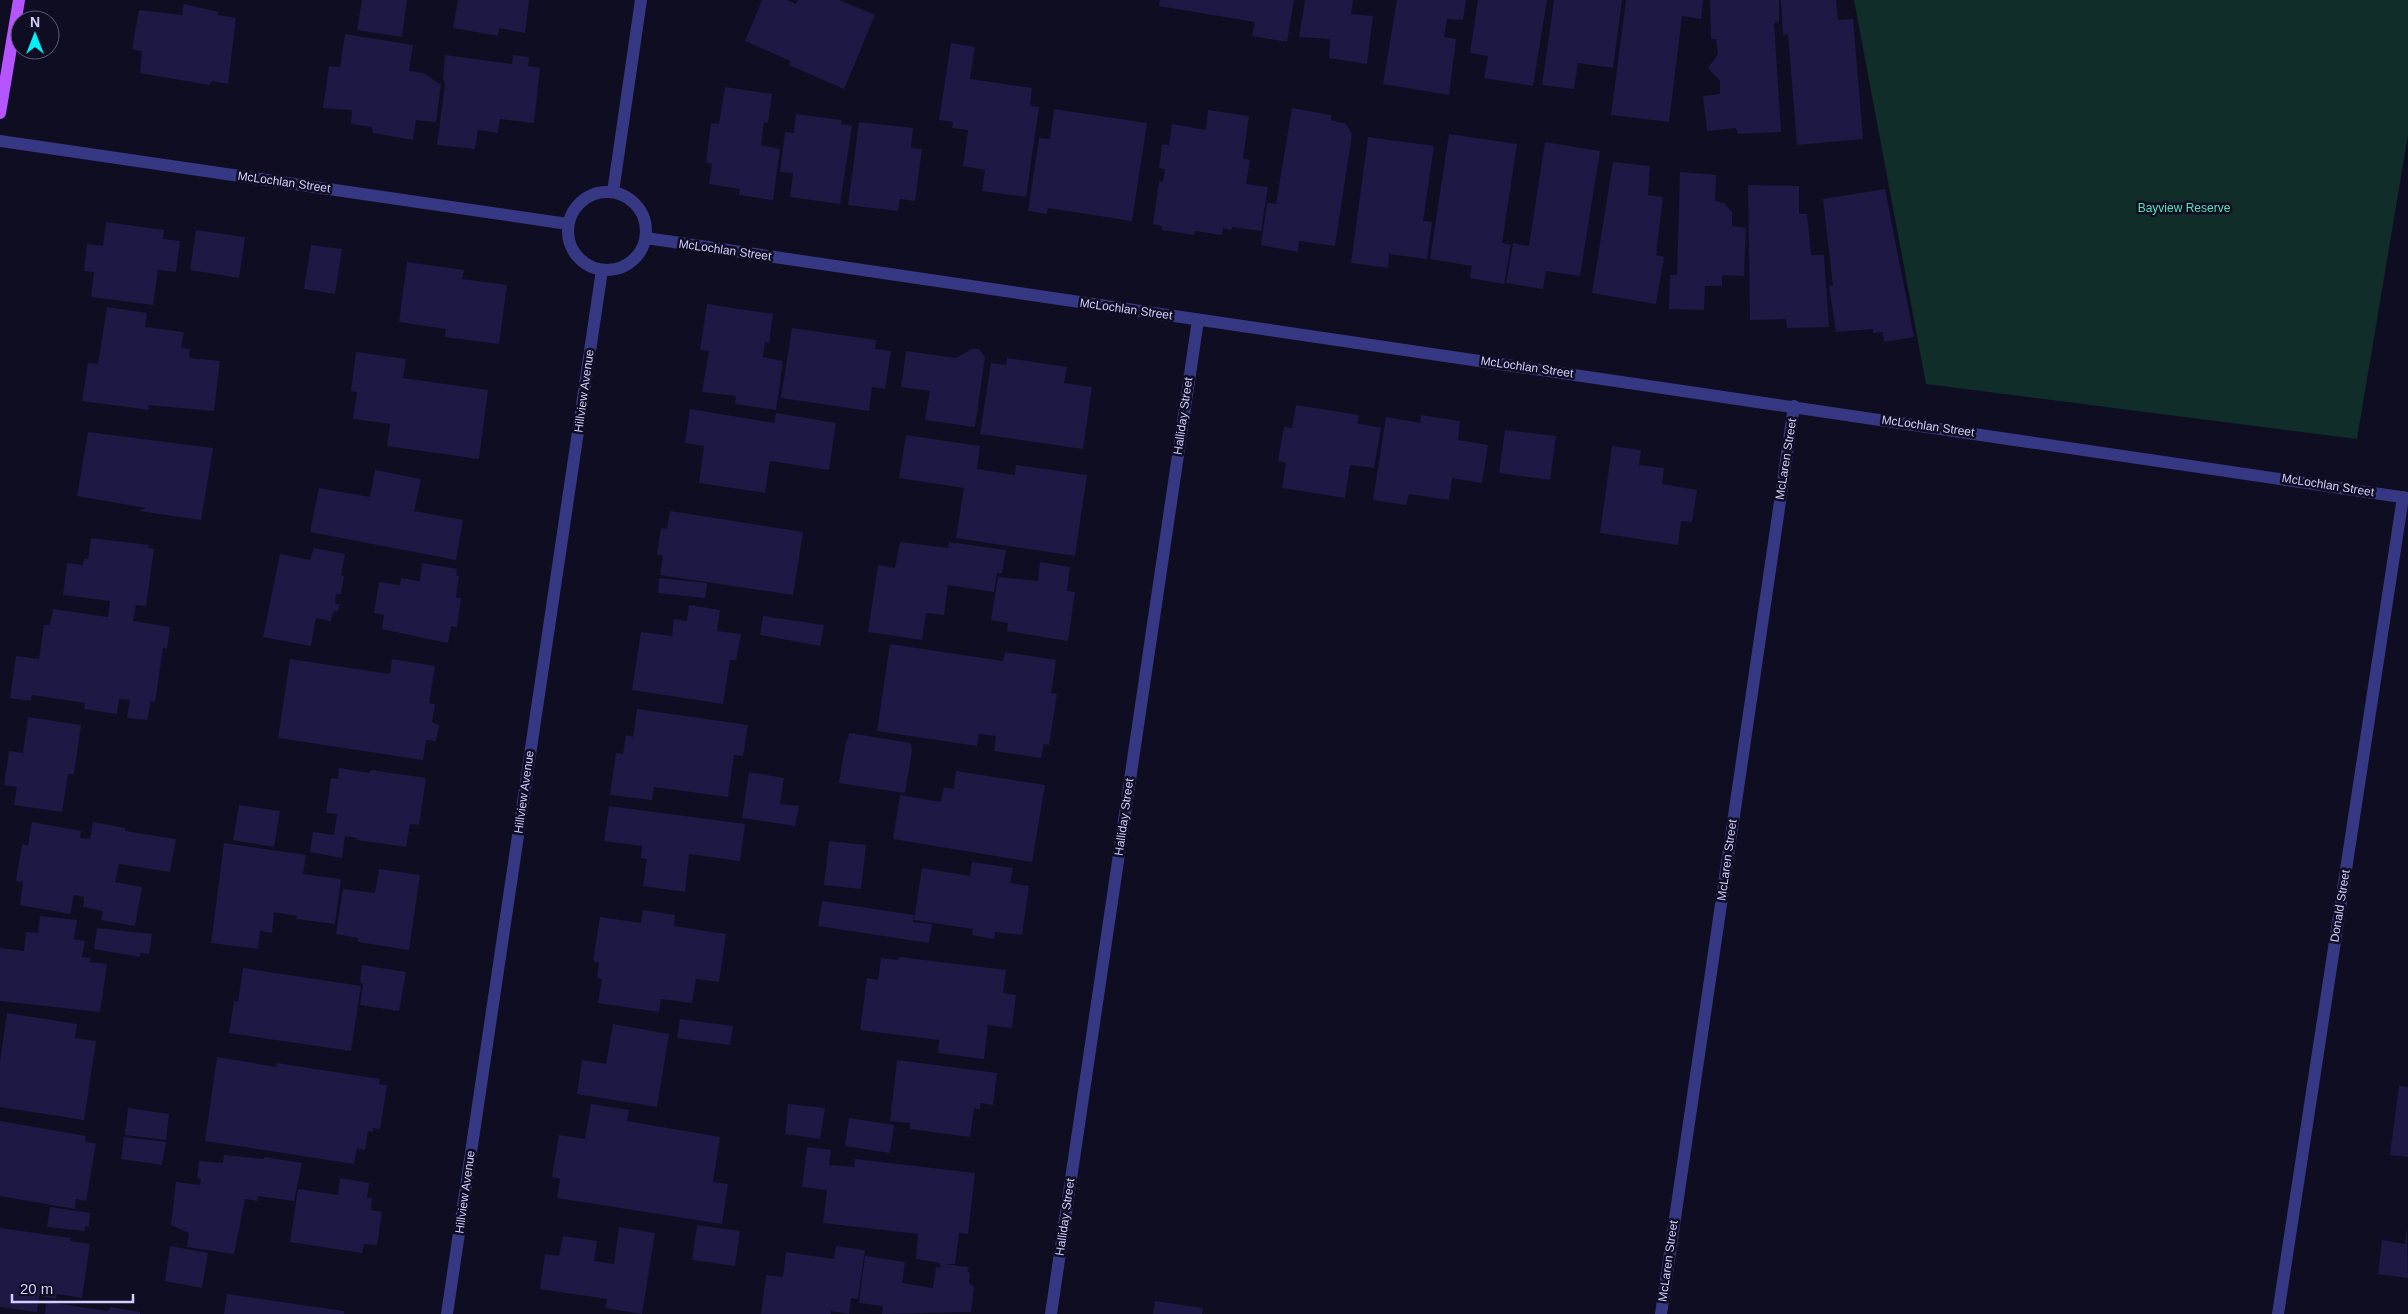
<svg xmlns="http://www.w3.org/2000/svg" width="2408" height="1314" viewBox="0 0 2408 1314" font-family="Helvetica,sans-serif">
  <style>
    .green { fill: #102d2a }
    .building { fill: #1e1844 }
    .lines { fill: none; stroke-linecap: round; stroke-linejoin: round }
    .street { stroke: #363883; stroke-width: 12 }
    .primary { stroke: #b455ff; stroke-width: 12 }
    .labels { text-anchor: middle; stroke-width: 5; stroke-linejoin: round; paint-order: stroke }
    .street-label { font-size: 12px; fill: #d1ceff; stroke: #0f0d22 }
    .park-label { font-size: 12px; fill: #56e3b7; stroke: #0f0d22 }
  </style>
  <rect width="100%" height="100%" fill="#0f0d22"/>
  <path class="green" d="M 1854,0 L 2408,0 L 2408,135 L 2357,439 L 1926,384 Z"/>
  <path class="building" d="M 362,0 L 407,0 L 402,37 L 357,30 Z
    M 458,0 L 529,0 L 525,33 L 499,28 L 498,36 L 453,28 Z
    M 762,0 L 787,0 L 796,4 L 798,0 L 839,0 L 875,15 L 844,89 L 789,65 L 791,61 L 745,41 Z
    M 1160,0 L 1294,0 L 1287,42 L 1252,36 L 1255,22 L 1159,6 Z
    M 1305,0 L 1353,0 L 1351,14 L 1373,16 L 1367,64 L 1329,58 L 1330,39 L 1299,37 Z
    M 1397,0 L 1466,0 L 1463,20 L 1447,19 L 1444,37 L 1456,39 L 1449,95 L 1383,84 Z
    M 1478,0 L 1547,0 L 1533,86 L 1484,78 L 1488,56 L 1470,53 Z
    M 1554,0 L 1622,0 L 1613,68 L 1578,63 L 1574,89 L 1542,85 Z
    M 1626,0 L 1703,0 L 1701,19 L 1682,16 L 1669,122 L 1611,115 Z
    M 1710,0 L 1779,0 L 1779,22 L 1774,23 L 1781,132 L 1738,134 L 1736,128 L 1707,131 L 1703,96 L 1720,94 L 1720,81 L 1708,68 L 1718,54 L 1716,39 L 1711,39 Z
    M 1781,0 L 1836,0 L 1838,20 L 1853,19 L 1863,139 L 1797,145 L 1788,34 L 1783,35 Z
    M 184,4 L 218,12 L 218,15 L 236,18 L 228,84 L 212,81 L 209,85 L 140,73 L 142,51 L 132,49 L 139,10 L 182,15 Z
    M 345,34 L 413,45 L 409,71 L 423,73 L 441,85 L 436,122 L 416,120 L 413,140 L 373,133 L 372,127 L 351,124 L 352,110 L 323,108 L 329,66 L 340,67 Z
    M 951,43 L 975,47 L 970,79 L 1032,88 L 1030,105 L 1039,107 L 1026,197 L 982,191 L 985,170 L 963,166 L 968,130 L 952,128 L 953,122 L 939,120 Z
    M 445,55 L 512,64 L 513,55 L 529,57 L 528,66 L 540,68 L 534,123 L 500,119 L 498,133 L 478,130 L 475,149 L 437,145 L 445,84 L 443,79 Z
    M 725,87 L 772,94 L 768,123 L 764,122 L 761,145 L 780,149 L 773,200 L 739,195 L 740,189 L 709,184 L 712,164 L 706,162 L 711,123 L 719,124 Z
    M 1292,108 L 1331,115 L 1331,120 L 1346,124 L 1352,134 L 1335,246 L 1299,241 L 1298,252 L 1261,245 L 1267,203 L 1276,204 Z
    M 1054,109 L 1147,123 L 1132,221 L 1048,208 L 1047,214 L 1028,211 L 1039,138 L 1050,139 Z
    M 1208,110 L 1249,116 L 1243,158 L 1250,160 L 1246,184 L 1268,187 L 1261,231 L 1232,227 L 1231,230 L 1223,228 L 1222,235 L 1195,231 L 1194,235 L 1162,230 L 1162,226 L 1153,224 L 1159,181 L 1163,182 L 1165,169 L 1159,168 L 1162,144 L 1169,145 L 1172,124 L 1206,130 Z
    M 796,114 L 842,120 L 841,124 L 852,126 L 840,204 L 790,197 L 793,173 L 780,172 L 785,132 L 794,133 Z
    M 859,122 L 913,128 L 911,148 L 922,149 L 915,201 L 900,199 L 898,211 L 848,205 Z
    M 1449,134 L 1517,144 L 1502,243 L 1511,245 L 1504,284 L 1470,278 L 1472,266 L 1430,259 Z
    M 1368,137 L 1434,146 L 1423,221 L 1432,222 L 1427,259 L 1389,254 L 1388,268 L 1351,263 Z
    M 1545,142 L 1600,151 L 1580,276 L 1546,271 L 1543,289 L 1506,283 L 1513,243 L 1529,246 Z
    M 1613,162 L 1650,166 L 1648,195 L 1663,197 L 1656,255 L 1664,257 L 1656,304 L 1592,293 Z
    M 1680,172 L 1716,175 L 1715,201 L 1724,203 L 1732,212 L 1732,226 L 1746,228 L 1744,276 L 1722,275 L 1722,286 L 1705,286 L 1704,310 L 1669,309 L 1670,275 L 1677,275 Z
    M 1748,185 L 1799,186 L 1799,214 L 1807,214 L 1811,255 L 1824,255 L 1829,327 L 1787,328 L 1786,319 L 1750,320 Z
    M 1885,189 L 1914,337 L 1884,342 L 1883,332 L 1873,333 L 1873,329 L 1836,332 L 1829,286 L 1833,286 L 1823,199 Z
    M 106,222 L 164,230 L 163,239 L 180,241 L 176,272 L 158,270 L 153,305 L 91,297 L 94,272 L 84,271 L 87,244 L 103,246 Z
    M 196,230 L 245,237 L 239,278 L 190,270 Z
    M 311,245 L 342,249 L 335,294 L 304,289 Z
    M 407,262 L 464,270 L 462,279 L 507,285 L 499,344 L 445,337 L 446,329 L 399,322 Z
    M 707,304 L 773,314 L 769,343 L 765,342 L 763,357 L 783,361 L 776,410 L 735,404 L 736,396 L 702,392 L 709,351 L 700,350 Z
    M 107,307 L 147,313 L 145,327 L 184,332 L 181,348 L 190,349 L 189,358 L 220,361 L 214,411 L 148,405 L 149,410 L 82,401 L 88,363 L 98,364 Z
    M 792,328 L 876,340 L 875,349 L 891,351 L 885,389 L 872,387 L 869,411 L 781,398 Z
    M 972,349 L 979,349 L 985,357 L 975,427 L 925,420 L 930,391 L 901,387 L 906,351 L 956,358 Z
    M 356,352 L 406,359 L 403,378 L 488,390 L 479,459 L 387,446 L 390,424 L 353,419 L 357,392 L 351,391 Z
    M 1007,358 L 1067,367 L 1064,383 L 1092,387 L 1083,449 L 980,434 L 991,363 L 1006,365 Z
    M 1296,405 L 1359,415 L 1357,423 L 1381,428 L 1374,468 L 1350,465 L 1345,498 L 1282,488 L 1286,463 L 1278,461 L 1284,427 L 1292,428 Z
    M 690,409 L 774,423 L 776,413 L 836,423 L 829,470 L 770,461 L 765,493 L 699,483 L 704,446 L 685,443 Z
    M 1421,415 L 1460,421 L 1458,440 L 1488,445 L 1482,483 L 1452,478 L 1449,500 L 1409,494 L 1406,505 L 1373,500 L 1386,417 L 1420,423 Z
    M 1505,430 L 1556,436 L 1550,480 L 1499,473 Z
    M 88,432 L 213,448 L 201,520 L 139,511 L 146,508 L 77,496 Z
    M 906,435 L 980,446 L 977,469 L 1015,475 L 1016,465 L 1087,475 L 1075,556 L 956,538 L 964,488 L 899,478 Z
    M 1612,446 L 1641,450 L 1639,465 L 1664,468 L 1662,484 L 1697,490 L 1692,522 L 1681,521 L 1678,545 L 1600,533 Z
    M 375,470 L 421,479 L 414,511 L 463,520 L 456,560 L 310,532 L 319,488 L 370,497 Z
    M 670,511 L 803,532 L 793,595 L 660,575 L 663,556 L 657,554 L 661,528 L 667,529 Z
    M 91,538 L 149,545 L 148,548 L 154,549 L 146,606 L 136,605 L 133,621 L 170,627 L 167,649 L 163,648 L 155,702 L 151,701 L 147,720 L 127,718 L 130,700 L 119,699 L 117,714 L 84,709 L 85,703 L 32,695 L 31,701 L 10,698 L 16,656 L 39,659 L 44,625 L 50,625 L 53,609 L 108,617 L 110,601 L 63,595 L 67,563 L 83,565 L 84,558 L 88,559 Z
    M 900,542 L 948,548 L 949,542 L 1006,550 L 1002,573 L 997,573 L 994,592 L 948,585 L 944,615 L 926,613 L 922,640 L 868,632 L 878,565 L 895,568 Z
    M 314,548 L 345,554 L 341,575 L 344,576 L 341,594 L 336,594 L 335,604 L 340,604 L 338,611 L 333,612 L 331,621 L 316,618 L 311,646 L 263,637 L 280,554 L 310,560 Z
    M 1040,562 L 1070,567 L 1067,591 L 1075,592 L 1068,641 L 1007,631 L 1008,623 L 991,620 L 998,577 L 1038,581 Z
    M 422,563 L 457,569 L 456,575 L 459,576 L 456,598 L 461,598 L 457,627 L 451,626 L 448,643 L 382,629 L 384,615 L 374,613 L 379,582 L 400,585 L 401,578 L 420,581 Z
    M 659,578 L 707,583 L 705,598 L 658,593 Z
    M 689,605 L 720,610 L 717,631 L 741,634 L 736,660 L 730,660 L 723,704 L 632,690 L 641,632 L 672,636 L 674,619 L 687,621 Z
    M 763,616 L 824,625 L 820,646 L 760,635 Z
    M 890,644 L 1003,661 L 1005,652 L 1056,660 L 1051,693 L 1057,694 L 1049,745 L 1044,744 L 1041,758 L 994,751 L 996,736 L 979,734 L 977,746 L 877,731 Z
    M 290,659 L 390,674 L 392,659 L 435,666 L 429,703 L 435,704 L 432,722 L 439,725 L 436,741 L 426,740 L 423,760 L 278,738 Z
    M 637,709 L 748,725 L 743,756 L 734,755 L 728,797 L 654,787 L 652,800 L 610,795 L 616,753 L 623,754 L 626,735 L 633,737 Z
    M 28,717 L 81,725 L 74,774 L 68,774 L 62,812 L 14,805 L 17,787 L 4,785 L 9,751 L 23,753 Z
    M 849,733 L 911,743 L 912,751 L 905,793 L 839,783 L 846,741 L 848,739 Z
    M 339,768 L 369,773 L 371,770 L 426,778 L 419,825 L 410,824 L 406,847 L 357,840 L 357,838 L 345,836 L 342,858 L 310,852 L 313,832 L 334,835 L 337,814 L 326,813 L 331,778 L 338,779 Z
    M 956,771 L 1045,785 L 1032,862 L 893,839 L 900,795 L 941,802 L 944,787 L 954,789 Z
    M 749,772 L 784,778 L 780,804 L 799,806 L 795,826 L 742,818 Z
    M 239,805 L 280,811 L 274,847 L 233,840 Z
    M 609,806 L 745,824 L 740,861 L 689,854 L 685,892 L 643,886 L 647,859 L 641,858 L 642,846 L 604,841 Z
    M 32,822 L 81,831 L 80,838 L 90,839 L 93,822 L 125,828 L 125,831 L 176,839 L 170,872 L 119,864 L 115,882 L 142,887 L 135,926 L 101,920 L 103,911 L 83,907 L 84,897 L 74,895 L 70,914 L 20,905 L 23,882 L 16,881 L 22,844 L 28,845 Z
    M 829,841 L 866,845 L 861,889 L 824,885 Z
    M 224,843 L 306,855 L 303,874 L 341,879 L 335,924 L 296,919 L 297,916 L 274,912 L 272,933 L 260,931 L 258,949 L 211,943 Z
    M 972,862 L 1013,868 L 1010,883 L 1029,886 L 1022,935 L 995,932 L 994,939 L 972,935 L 973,929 L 914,920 L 922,868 L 970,876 Z
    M 379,869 L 420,875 L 409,950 L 358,942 L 358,938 L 336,934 L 343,889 L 375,893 Z
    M 822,901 L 914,915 L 913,922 L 932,924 L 929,943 L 818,926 Z
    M 643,910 L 675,915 L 674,926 L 726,934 L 719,982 L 696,979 L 692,1003 L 661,999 L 659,1012 L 598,1003 L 602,979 L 597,978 L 599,963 L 593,961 L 600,917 L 641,923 Z
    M 40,916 L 77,920 L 74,939 L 85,941 L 82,957 L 91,958 L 90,962 L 107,964 L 100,1012 L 0,1001 L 0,948 L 24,951 L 26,932 L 38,933 Z
    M 97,928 L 152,934 L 149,954 L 140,953 L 140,957 L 94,949 Z
    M 899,957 L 1006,970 L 1003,993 L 1016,995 L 1012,1028 L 988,1025 L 984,1059 L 938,1053 L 939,1040 L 860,1030 L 867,978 L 878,980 L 881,958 L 898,960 Z
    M 362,965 L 406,972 L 399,1011 L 360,1005 L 363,984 L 360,982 Z
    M 243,968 L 361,986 L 351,1051 L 229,1033 L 234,1001 L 238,1002 Z
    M 7,1013 L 77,1024 L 75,1038 L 96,1041 L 84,1120 L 0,1107 L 0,1061 Z
    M 680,1019 L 733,1026 L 730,1045 L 677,1038 Z
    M 613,1024 L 669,1034 L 657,1107 L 577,1094 L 582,1060 L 606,1064 Z
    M 217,1057 L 276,1067 L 277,1063 L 380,1079 L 379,1084 L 387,1085 L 380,1129 L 373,1128 L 373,1132 L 368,1131 L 365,1150 L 357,1148 L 354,1164 L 205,1141 Z
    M 897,1060 L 997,1073 L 993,1105 L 980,1103 L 980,1109 L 974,1108 L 970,1137 L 910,1129 L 910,1123 L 890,1121 Z
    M 2399,1086 L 2408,1087 L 2408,1157 L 2390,1155 Z
    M 591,1104 L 629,1110 L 627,1121 L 720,1137 L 713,1182 L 728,1184 L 722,1224 L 557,1198 L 560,1179 L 552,1177 L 559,1135 L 585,1139 Z
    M 788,1104 L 825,1108 L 820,1139 L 785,1134 Z
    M 128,1108 L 169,1114 L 166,1140 L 125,1135 Z
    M 849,1118 L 894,1125 L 890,1153 L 845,1146 Z
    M 0,1121 L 86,1136 L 85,1142 L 96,1143 L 86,1201 L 76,1199 L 75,1209 L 0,1196 Z
    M 124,1137 L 166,1142 L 162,1165 L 121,1159 Z
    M 807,1147 L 831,1150 L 829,1165 L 854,1167 L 855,1159 L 975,1173 L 968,1234 L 959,1233 L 955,1264 L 943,1264 L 969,1267 L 967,1271 L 970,1273 L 969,1283 L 974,1287 L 971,1312 L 882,1314 L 883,1306 L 859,1303 L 865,1256 L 905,1262 L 902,1283 L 933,1288 L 936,1267 L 940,1268 L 940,1263 L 916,1259 L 918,1234 L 823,1223 L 827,1190 L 802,1187 Z
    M 224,1155 L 264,1159 L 265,1157 L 302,1163 L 294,1201 L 258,1196 L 258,1201 L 245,1199 L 234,1254 L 187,1247 L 189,1233 L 171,1225 L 176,1182 L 200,1185 L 201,1179 L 197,1178 L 199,1161 L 223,1163 Z
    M 340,1178 L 369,1183 L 367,1198 L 372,1198 L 371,1210 L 382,1212 L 377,1245 L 364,1244 L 362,1253 L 290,1242 L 298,1189 L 338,1195 Z
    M 50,1207 L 90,1213 L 89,1226 L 85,1226 L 85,1231 L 47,1227 Z
    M 697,1225 L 740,1231 L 735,1266 L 692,1260 Z
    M 619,1227 L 655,1233 L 642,1314 L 605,1308 L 607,1299 L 540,1289 L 545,1254 L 559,1256 L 563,1236 L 597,1241 L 594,1261 L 614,1264 Z
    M 0,1228 L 70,1238 L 70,1241 L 90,1244 L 82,1298 L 57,1294 L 56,1299 L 39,1296 L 37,1312 L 0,1307 Z
    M 2407,1228 L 2408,1278 L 2378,1274 L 2382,1240 L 2405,1244 Z
    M 170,1246 L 208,1253 L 202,1288 L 165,1281 Z
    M 836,1246 L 865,1250 L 858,1299 L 851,1298 L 849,1314 L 831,1311 L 831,1314 L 761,1314 L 766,1275 L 783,1277 L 786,1252 L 834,1259 Z
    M 227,1294 L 344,1311 L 344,1314 L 224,1314 Z
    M 1155,1301 L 1203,1308 L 1202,1314 L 1153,1314 Z
    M 46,1302 L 108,1311 L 111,1307 L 140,1312 L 140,1314 L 45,1314 Z"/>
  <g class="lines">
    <path class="street" d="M 0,141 L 568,224
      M 613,192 L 641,0
      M568 231a39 39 0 1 1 78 0a39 39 0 1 1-78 0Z
      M 646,238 L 2408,498
      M 447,1314 L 602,270
      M 1051,1314 L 1198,320
      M 1661,1314 L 1794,406
      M 2278,1314 L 2403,497"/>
    <path class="primary" d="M 0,113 L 19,0"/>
  </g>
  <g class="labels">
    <g class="street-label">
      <text transform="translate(284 182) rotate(8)" y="4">McLochlan Street</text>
      <text transform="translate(725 250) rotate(8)" y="4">McLochlan Street</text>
      <text transform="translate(1126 309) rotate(8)" y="4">McLochlan Street</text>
      <text transform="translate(1527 367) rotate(8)" y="4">McLochlan Street</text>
      <text transform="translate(584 391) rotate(-82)" y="4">Hillview Avenue</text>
      <text transform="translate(1183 416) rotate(-82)" y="4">Halliday Street</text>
      <text transform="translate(1928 426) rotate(8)" y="4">McLochlan Street</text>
      <text transform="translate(1786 459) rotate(-81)" y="4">McLaren Street</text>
      <text transform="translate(2328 485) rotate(9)" y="4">McLochlan Street</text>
      <text transform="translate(524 792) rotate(-82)" y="4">Hillview Avenue</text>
      <text transform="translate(1124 817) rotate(-82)" y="4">Halliday Street</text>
      <text transform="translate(1727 860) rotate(-82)" y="4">McLaren Street</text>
      <text transform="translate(2340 906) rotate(-81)" y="4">Donald Street</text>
      <text transform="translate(465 1192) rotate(-82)" y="4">Hillview Avenue</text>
      <text transform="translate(1065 1217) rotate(-82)" y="4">Halliday Street</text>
      <text transform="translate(1668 1261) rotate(-82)" y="4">McLaren Street</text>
    </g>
    <g class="park-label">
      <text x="2184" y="212">Bayview Reserve</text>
    </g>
  </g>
  <g transform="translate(35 35)"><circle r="24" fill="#0f0d22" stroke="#5d5a7a"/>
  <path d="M0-4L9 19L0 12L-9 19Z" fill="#00f1f9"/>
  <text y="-8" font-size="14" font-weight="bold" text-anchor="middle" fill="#d1ceff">N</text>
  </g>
  <path d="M12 1294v8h121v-8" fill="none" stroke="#d1ceff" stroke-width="2.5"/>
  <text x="20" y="1294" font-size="15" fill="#d1ceff" stroke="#0f0d22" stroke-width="4" paint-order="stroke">20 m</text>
</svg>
